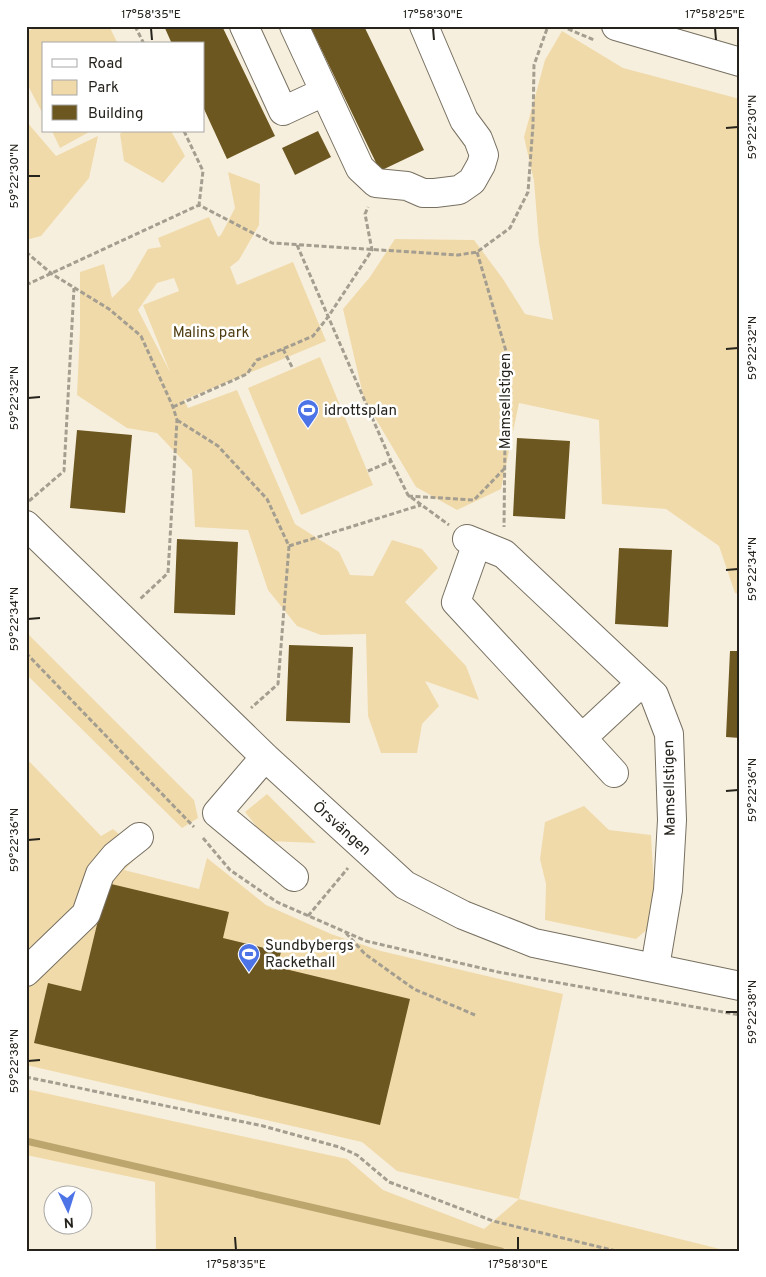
<svg xmlns="http://www.w3.org/2000/svg" width="766" height="1277" viewBox="0 0 766 1277" font-family="Overpass,sans-serif">
  <style>
    .green { fill: #f0daaa; fill-rule: evenodd }
    .lines { fill: none; stroke-linecap: round; stroke-linejoin: round }
    .stream { stroke: #bda56e; stroke-width: 7 }
    .building { fill: #6d5720 }
    .minor-casing { stroke: #777061; stroke-width: 30 }
    .path { stroke: #a49e90; stroke-width: 3; stroke-dasharray: 5 2.5; stroke-linecap: butt }
    .minor { stroke: #fff; stroke-width: 28 }
    .ticks { fill: none; stroke: #26231d; stroke-width: 2 }
    .labels { text-anchor: middle; stroke-width: 5; stroke-linejoin: round; paint-order: stroke }
    .park-label { font-size: 15px; fill: #4e3c10; stroke: #fff }
    .street-label { font-size: 15px; fill: #26231d; stroke: #fff }
    .poi-label { font-size: 15px; fill: #26231d; stroke: #fff; text-anchor: start }
    .neatline { fill: none; stroke: #26231d; stroke-width: 2 }
    .ticks-label { font-size: 12px; text-anchor: middle; fill: #26231d }
  </style>
  <rect width="100%" height="100%" fill="#f7efdd"/>
  <path class="green" d="M 38,26 L 109,26 L 118,44 L 44,44 L 44,116 L 26,82 L 26,32 Z
    M 562,31 L 623,68 L 740,99 L 740,594 L 735,593 L 719,546 L 666,509 L 602,504 L 599,420 L 519,403 L 501,489 L 457,510 L 416,487 L 364,399 L 343,309 L 370,277 L 395,239 L 474,240 L 503,279 L 525,314 L 553,320 L 539,243 L 534,181 L 524,137 L 545,60 Z
    M 26,121 L 56,156 L 98,136 L 89,178 L 41,236 L 26,240 Z
    M 52,131 L 91,131 L 60,148 Z
    M 123,131 L 171,131 L 185,156 L 163,183 L 124,161 L 120,134 Z
    M 228,172 L 260,184 L 259,225 L 239,260 L 230,267 L 237,285 L 293,262 L 326,341 L 184,400 L 188,408 L 237,390 L 295,524 L 339,552 L 350,575 L 373,576 L 392,540 L 422,549 L 438,568 L 405,602 L 466,666 L 479,700 L 425,681 L 439,706 L 422,724 L 417,753 L 381,753 L 368,716 L 366,634 L 321,635 L 297,626 L 268,590 L 248,530 L 195,527 L 192,470 L 157,433 L 127,428 L 77,395 L 80,329 L 80,272 L 104,264 L 112,298 L 130,280 L 148,249 L 161,247 L 158,238 L 209,217 L 218,237 L 221,235 L 235,208 ZM 174,278 L 179,291 L 143,305 L 170,372 L 138,310 L 157,283 Z
    M 320,357 L 373,485 L 301,515 L 248,388 Z
    M 26,632 L 194,800 L 198,818 L 182,828 L 26,674 Z
    M 26,758 L 101,836 L 113,829 L 141,853 L 124,870 L 199,889 L 207,858 L 266,905 L 331,934 L 381,951 L 563,994 L 519,1199 L 728,1251 L 156,1251 L 155,1182 L 26,1155 L 26,1089 L 347,1159 L 383,1190 L 484,1229 L 519,1199 L 397,1171 L 362,1142 L 26,1065 Z
    M 267,794 L 316,843 L 268,841 L 245,812 Z
    M 584,806 L 609,830 L 651,835 L 656,922 L 636,939 L 545,920 L 546,884 L 540,859 L 545,822 Z"/>
  <g class="lines">
    <path class="stream" d="M 26,1141 L 501,1251"/>
  </g>
  <path class="building" d="M 164,26 L 222,26 L 275,136 L 227,159 L 204,109 L 204,44 L 172,44 Z
    M 310,26 L 364,26 L 424,150 L 380,171 Z
    M 318,131 L 331,157 L 295,175 L 282,148 Z
    M 77,430 L 132,435 L 125,513 L 70,508 Z
    M 517,438 L 570,441 L 565,519 L 513,516 Z
    M 177,539 L 238,542 L 235,615 L 174,613 Z
    M 619,548 L 672,550 L 668,627 L 615,624 Z
    M 289,645 L 353,647 L 350,723 L 286,721 Z
    M 730,651 L 740,651 L 740,738 L 726,737 Z
    M 107,883 L 229,912 L 223,938 L 281,952 L 277,967 L 410,999 L 380,1125 L 34,1043 L 48,983 L 81,991 Z"/>
  <g class="lines">
    <g class="minor-casing">
      <path id="minor" d="M 244,26 L 283,111 L 324,92
        M 294,26 L 360,168 L 376,183 L 407,186 L 423,193 L 435,193 L 459,190 L 472,181 L 481,165 L 484,155 L 478,139 L 464,120 L 424,26
        M 616,26 L 740,62
        M 26,525 L 265,757 L 405,885 L 463,915 L 534,943 L 740,986
        M 467,539 L 504,554 L 654,695 L 669,734 L 672,820 L 668,890 L 655,967
        M 477,543 L 456,602 L 582,738 L 641,683
        M 582,738 L 614,773
        M 265,757 L 217,813 L 294,877
        M 26,972 L 86,914 L 100,874 L 115,856 L 139,837"/>
    </g>
    <path class="path" d="M 135,26 L 144,44
      M 561,26 L 594,40
      M 184,131 L 203,171 L 199,205
      M 297,245 L 391,461 L 408,495 L 449,525
      M 26,252 L 52,274 L 109,309 L 141,336 L 173,407 L 177,420 L 168,573 L 139,600
      M 477,252 L 506,351 L 504,527
      M 26,285 L 199,205 L 272,243 L 458,255 L 477,252 L 510,228 L 528,192 L 533,125 L 534,65 L 548,26
      M 283,349 L 293,369
      M 173,407 L 247,374 L 257,360 L 313,336 L 328,317 L 372,250 L 365,214 L 368,207
      M 177,420 L 218,446 L 267,499 L 289,546 L 278,684 L 251,708
      M 368,471 L 391,461
      M 408,496 L 474,500 L 504,469
      M 29,501 L 64,471 L 74,288
      M 289,546 L 421,505
      M 26,653 L 194,827
      M 203,838 L 230,870 L 277,902 L 366,941 L 498,972 L 740,1015
      M 308,916 L 348,868
      M 346,933 L 365,954 L 414,989 L 475,1015
      M 26,1077 L 263,1126 L 339,1147 L 357,1155 L 389,1182 L 430,1197 L 493,1221 L 616,1251"/>
    <use href="#minor" class="minor"/>
  </g>
  <path class="ticks" d="M 151,28 L 152,40M 433,28 L 434,40M 715,28 L 716,40M 726,128 L 738,127M 28,176 L 40,176M 726,349 L 738,348M 28,398 L 40,397M 726,570 L 738,569M 28,619 L 40,618M 726,791 L 738,790M 28,840 L 40,839M 726,1012 L 738,1012M 28,1061 L 40,1060M 235,1237 L 236,1250M 518,1237 L 518,1250"/>
  <defs>
    <g id="stadium-pin" transform="scale(1.125)"><path d="M0 17L-7.5 6A9.5 9.5 0 1 1 7.5 6Z" fill="#4c74e7" stroke="#fff"/><path d="M0-5a6.5 5 0 1 0 0 10a6.5 5 0 1 0 0-10ZM-3.5-1.8h7v3.6h-7Z" fill="#fff"/></g>
  </defs>
  <g fill-rule="evenodd">
    <use href="#stadium-pin" x="308" y="410"/>
    <use href="#stadium-pin" x="249" y="954"/>
  </g>
  <g class="labels">
    <g class="park-label">
      <text x="211" y="337">Malins park</text>
    </g>
    <g class="street-label">
      <text transform="translate(505 401) rotate(-90)" y="5">Mamsellstigen</text>
      <text transform="translate(669 788) rotate(-91)" y="5">Mamsellstigen</text>
      <text transform="translate(342 828) rotate(42)" y="5">Örsvängen</text>
    </g>
    <g class="poi-label">
      <text x="324" y="415">idrottsplan</text>
      <text x="265" y="950">Sundbybergs<tspan x="265" dy="17">Rackethall</tspan></text>
    </g>
  </g>
  <rect width="766" height="1277" fill="none" stroke="#ffffff" stroke-width="55"/>
  <rect x="42" y="42" width="162" height="90" fill="#ffffff" stroke="#a8a7a5"/>
  <rect x="52" y="59" width="25" height="8" fill="#ffffff" stroke="#a8a7a5"/>
  <text x="88" y="68" font-size="15" fill="#26231d">Road</text>
  <rect x="52" y="80" width="25" height="15" fill="#f0daaa" stroke="#a8a7a5"/>
  <text x="88" y="92" font-size="15" fill="#26231d">Park</text>
  <rect x="52" y="105" width="25" height="15" fill="#6d5720" stroke="#a8a7a5"/>
  <text x="88" y="118" font-size="15" fill="#26231d">Building</text>
  <g transform="translate(68 1210) rotate(176)"><circle r="24" fill="#ffffff" stroke="#a8a7a5"/>
  <path d="M0-4L9 19L0 12L-9 19Z" fill="#4c74e7"/>
  <text y="-8" font-size="14" font-weight="bold" text-anchor="middle" fill="#26231d">N</text>
  </g>
  <rect x="28" y="28" width="710" height="1222" class="neatline"/>
  <g class="ticks-label">
    <text x="151" y="18">17°58'35"E</text>
    <text x="433" y="18">17°58'30"E</text>
    <text x="715" y="18">17°58'25"E</text>
    <text transform="translate(752 127) rotate(-90)" y="4">59°22'30"N</text>
    <text transform="translate(14 176) rotate(-90)" y="4">59°22'30"N</text>
    <text transform="translate(752 348) rotate(-90)" y="4">59°22'32"N</text>
    <text transform="translate(14 398) rotate(-90)" y="4">59°22'32"N</text>
    <text transform="translate(752 569) rotate(-90)" y="4">59°22'34"N</text>
    <text transform="translate(14 619) rotate(-90)" y="4">59°22'34"N</text>
    <text transform="translate(752 790) rotate(-90)" y="4">59°22'36"N</text>
    <text transform="translate(14 840) rotate(-90)" y="4">59°22'36"N</text>
    <text transform="translate(752 1012) rotate(-90)" y="4">59°22'38"N</text>
    <text transform="translate(14 1061) rotate(-90)" y="4">59°22'38"N</text>
    <text x="236" y="1268">17°58'35"E</text>
    <text x="518" y="1268">17°58'30"E</text>
  </g>
</svg>
